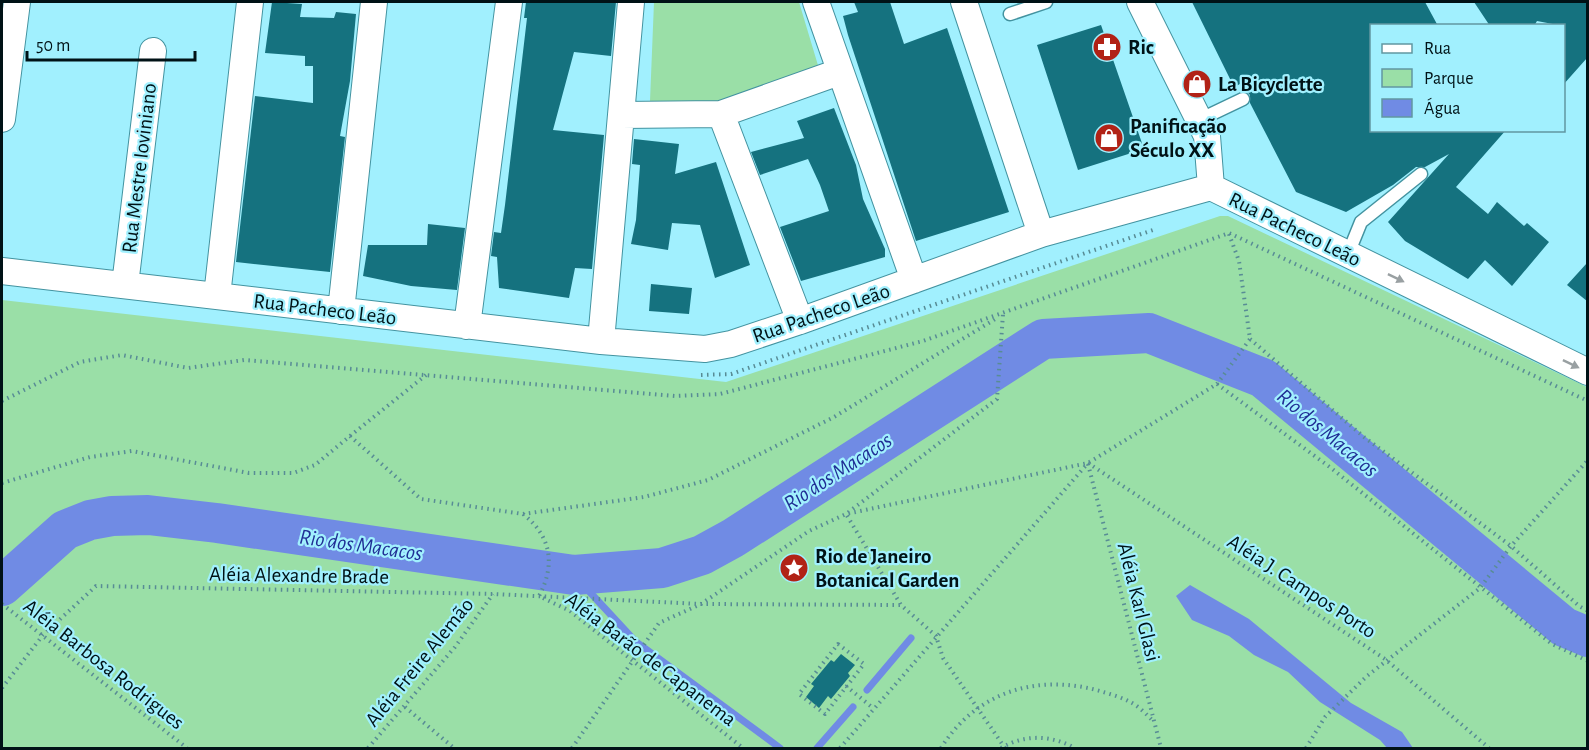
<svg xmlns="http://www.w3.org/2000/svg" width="1589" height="750" viewBox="0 0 1589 750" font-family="'Alegreya Sans',sans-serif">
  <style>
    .green { fill: #9adfa7 }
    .water { fill: #708be4 }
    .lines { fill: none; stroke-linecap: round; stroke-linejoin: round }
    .stream { stroke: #708be4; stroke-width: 7 }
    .river { stroke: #708be4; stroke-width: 40 }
    .building { fill: #15727f }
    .lane-casing { stroke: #4393a0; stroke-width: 15 }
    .street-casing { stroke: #4393a0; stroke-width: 28 }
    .path { stroke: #588c95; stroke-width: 4; stroke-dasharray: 1.5 4.5; stroke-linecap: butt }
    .lane { stroke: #fff; stroke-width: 12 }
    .street { stroke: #fff; stroke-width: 26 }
    .oneway { fill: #99a0a2 }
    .labels { text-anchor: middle; stroke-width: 4.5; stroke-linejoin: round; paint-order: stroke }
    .poi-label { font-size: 21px; font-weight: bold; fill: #001216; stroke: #a1f0fe; text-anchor: start }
    .street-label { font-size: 21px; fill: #001216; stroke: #a1f0fe }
    .water-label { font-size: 22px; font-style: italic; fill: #202e95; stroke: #a1f0fe }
  </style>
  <rect width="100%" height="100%" fill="#a1f0fe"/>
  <path class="green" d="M 654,2 L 799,2 L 820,72 L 719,104 L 650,101 Z
    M 1220,216 L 1228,216 L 1587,387 L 1587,748 L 2,748 L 2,300 L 726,382 Z"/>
  <path class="water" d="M 1190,585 L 1249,619 L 1351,703 L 1402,732 L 1413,748 L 1387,748 L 1380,740 L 1320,702 L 1288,672 L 1254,655 L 1229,636 L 1192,620 L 1176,596 Z"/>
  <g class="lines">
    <path class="stream" d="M 574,575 L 635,641 L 780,748
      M 867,690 L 911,638
      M 817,748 L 853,707"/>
    <path class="river" d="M 2,586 L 65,530 L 90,520 L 112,516 L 148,515 L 217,523 L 574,575 L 662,568 L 702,555 L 733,538 L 1043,339 L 1149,333 L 1263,378 L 1564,627 L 1588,637"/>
  </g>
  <path class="building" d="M 272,2 L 302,4 L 300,17 L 334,18 L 336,12 L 356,14 L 350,81 L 340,136 L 345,137 L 330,272 L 236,262 L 255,96 L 313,103 L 313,66 L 305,66 L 305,56 L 265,53 Z
    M 526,2 L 616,2 L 611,56 L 574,52 L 553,130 L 604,135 L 592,269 L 575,268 L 569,298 L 499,288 L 497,257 L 491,256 L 494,232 L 501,233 L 505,205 L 527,18 L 524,18 Z
    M 854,2 L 890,2 L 904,44 L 947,28 L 1009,212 L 916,241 L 848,35 L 843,16 L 858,12 Z
    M 1192,2 L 1425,2 L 1438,26 L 1371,26 L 1371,130 L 1506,130 L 1456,187 L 1488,214 L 1497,202 L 1524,226 L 1527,223 L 1549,242 L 1512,286 L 1485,260 L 1468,279 L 1405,241 L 1388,222 L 1449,154 L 1425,167 L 1416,167 L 1393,185 L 1346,212 L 1296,192 L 1250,103 L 1250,95 L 1240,84 L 1234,87 Z
    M 1474,2 L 1587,2 L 1587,58 L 1563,85 L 1563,26 L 1537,21 L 1534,26 L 1490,26 Z
    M 1101,25 L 1144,149 L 1078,170 L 1037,45 Z
    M 834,108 L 856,165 L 863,199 L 885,249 L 885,257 L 801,281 L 780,227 L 829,211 L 820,185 L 808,159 L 760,175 L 751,152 L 804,138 L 797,121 Z
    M 634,139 L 679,144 L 675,174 L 716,162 L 750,265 L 715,278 L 700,225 L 672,223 L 668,250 L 631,244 L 636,220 L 640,165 L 632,164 Z
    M 428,224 L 465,228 L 457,290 L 411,286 L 363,276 L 368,245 L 427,245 Z
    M 1587,263 L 1587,301 L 1567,285 Z
    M 651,284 L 692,288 L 689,314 L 649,311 Z
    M 841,654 L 855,665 L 848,673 L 850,676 L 831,699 L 828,696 L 819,708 L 806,697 L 814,686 L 811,684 L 831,660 L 834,662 Z"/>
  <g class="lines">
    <g class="lane-casing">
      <path id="lane" d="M 1010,14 L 1046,2
        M 1199,120 L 1243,99
        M 1348,254 L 1361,222 L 1421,174"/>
    </g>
    <g class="street-casing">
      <path id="street" d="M 816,2 L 914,280
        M 964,2 L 1041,234
        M 1140,2 L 1207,136 L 1211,187
        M 721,114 L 800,321
        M 621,115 L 721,114 L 839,72
        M 2,119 L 17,2
        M 2,271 L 601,341 L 705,349 L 731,344 L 800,321 L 1041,234 L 1211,187 L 1588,372
        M 125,285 L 153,51
        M 217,296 L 250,2
        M 341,311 L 374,2
        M 467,326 L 509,2
        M 601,341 L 631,2"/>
    </g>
    <path class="path" d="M 1250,339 L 1364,437 L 1511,546 L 1579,606 L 1588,611
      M 701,375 L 731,374 L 1153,230
      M 1217,384 L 1331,468 L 1552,644 L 1588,661
      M 2,401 L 80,362 L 122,355 L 188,368 L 244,360 L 675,396 L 720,394 L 923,341 L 1229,233 L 1588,401
      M 350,436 L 426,375
      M 1088,463 L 1385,659 L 1489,748
      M 1088,464 L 1161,748
      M 2,483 L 90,457 L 132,451 L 249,473 L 293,473 L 315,465 L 350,436 L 421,499 L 523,514 L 644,497 L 708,480 L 834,417 L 997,318
      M 523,514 C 551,536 556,564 539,596
      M 543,598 L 570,611 L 743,748
      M 2,604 L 187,748
      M 838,644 L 864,664 L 825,714 L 799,694 Z
      M 846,686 L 873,708
      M 2,688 L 43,635 L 96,586 L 493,594 L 701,604 L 901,605
      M 405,707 L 454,748
      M 368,748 L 455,647 L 493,594
      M 572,748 L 659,623 L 701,604 L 809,531 L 846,514 L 997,399 L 1003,314
      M 840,748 L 1088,463
      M 941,748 C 976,692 1037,673 1100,691 C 1110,694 1121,697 1130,702 C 1139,706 1147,715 1154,722
      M 1001,748 C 1025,734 1051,735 1075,748
      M 1005,748 L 943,658 L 936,636 L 901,605 L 846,514 L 1088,463 L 1217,384 L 1250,339 L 1239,261 L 1229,234
      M 1306,748 L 1325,717 L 1367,676 L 1480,588 L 1511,546 L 1588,460"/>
    <use href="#lane" class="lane"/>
    <use href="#street" class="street"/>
  </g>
  <defs><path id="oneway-solid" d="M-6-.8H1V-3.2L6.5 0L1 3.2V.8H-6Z" transform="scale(1.5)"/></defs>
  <g class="oneway">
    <use href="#oneway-solid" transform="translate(1396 278) rotate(26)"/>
    <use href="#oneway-solid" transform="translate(1571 364) rotate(26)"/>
  </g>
  <defs>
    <g id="pharmacy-disc" transform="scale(1.5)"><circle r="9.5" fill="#b12216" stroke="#a1f0fe"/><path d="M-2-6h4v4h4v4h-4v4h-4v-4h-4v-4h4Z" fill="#fff"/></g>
    <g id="shop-disc" transform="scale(1.5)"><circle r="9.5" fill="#b12216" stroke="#a1f0fe"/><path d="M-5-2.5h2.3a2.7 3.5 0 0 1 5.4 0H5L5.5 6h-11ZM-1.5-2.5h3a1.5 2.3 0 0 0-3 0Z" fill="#fff"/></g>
    <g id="sight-disc" transform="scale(1.5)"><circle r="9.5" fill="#b12216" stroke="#a1f0fe"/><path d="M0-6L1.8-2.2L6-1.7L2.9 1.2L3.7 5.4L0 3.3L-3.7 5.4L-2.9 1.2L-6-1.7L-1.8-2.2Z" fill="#fff"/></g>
  </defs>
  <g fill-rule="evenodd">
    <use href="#pharmacy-disc" x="1107" y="47"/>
    <use href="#shop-disc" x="1197" y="84"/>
    <use href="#shop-disc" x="1109" y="138"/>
    <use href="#sight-disc" x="794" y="568"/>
  </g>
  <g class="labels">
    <g class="poi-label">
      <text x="1128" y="54">Ric</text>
      <text x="1218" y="91">La Bicyclette</text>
      <text x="1130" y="133">Panificação<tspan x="1130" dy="24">Século XX</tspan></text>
      <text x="815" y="563">Rio de Janeiro<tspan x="815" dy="24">Botanical Garden</tspan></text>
    </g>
    <g class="street-label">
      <text transform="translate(139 168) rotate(-83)" y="7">Rua Mestre Ioviniano</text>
      <text transform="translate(1295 229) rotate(26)" y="7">Rua Pacheco Leão</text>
      <text transform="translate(325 309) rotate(7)" y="7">Rua Pacheco Leão</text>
      <text transform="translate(821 313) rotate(-19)" y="7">Rua Pacheco Leão</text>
      <text transform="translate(299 575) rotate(1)" y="7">Aléia Alexandre Brade</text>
      <text transform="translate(1302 586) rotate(33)" y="7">Aléia J. Campos Porto</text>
      <text transform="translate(1139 602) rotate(76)" y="7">Aléia Karl Glasi</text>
      <text transform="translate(651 659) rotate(37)" y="7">Aléia Barão de Capanema</text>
      <text transform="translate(419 662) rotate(-51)" y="7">Aléia Freire Alemão</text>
      <text transform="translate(104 664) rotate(38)" y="7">Aléia Barbosa Rodrigues</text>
    </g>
    <g class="water-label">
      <text transform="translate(1328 432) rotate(40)" y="8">Rio dos Macacos</text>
      <text transform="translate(837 471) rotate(-33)" y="8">Rio dos Macacos</text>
      <text transform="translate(361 544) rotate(8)" y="8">Rio dos Macacos</text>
    </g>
  </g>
  <rect width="1589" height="750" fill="none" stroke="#001216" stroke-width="6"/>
  <rect x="1370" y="24" width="195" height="108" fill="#a1f0fe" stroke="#6197a1" stroke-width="1.5"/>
  <rect x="1382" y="44" width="30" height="9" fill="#ffffff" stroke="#6197a1" stroke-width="1.5"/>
  <text x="1424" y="54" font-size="18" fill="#001216">Rua</text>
  <rect x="1382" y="69" width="30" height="18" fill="#9adfa7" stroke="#6197a1" stroke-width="1.5"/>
  <text x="1424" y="84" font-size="18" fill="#001216">Parque</text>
  <rect x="1382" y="99" width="30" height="18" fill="#708be4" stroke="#6197a1" stroke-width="1.5"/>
  <text x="1424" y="114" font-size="18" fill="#001216">Água</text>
  <path d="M27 51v9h168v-9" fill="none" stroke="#001216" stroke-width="3"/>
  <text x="36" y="51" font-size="18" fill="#001216" stroke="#a1f0fe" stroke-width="4.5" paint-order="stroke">50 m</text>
</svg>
